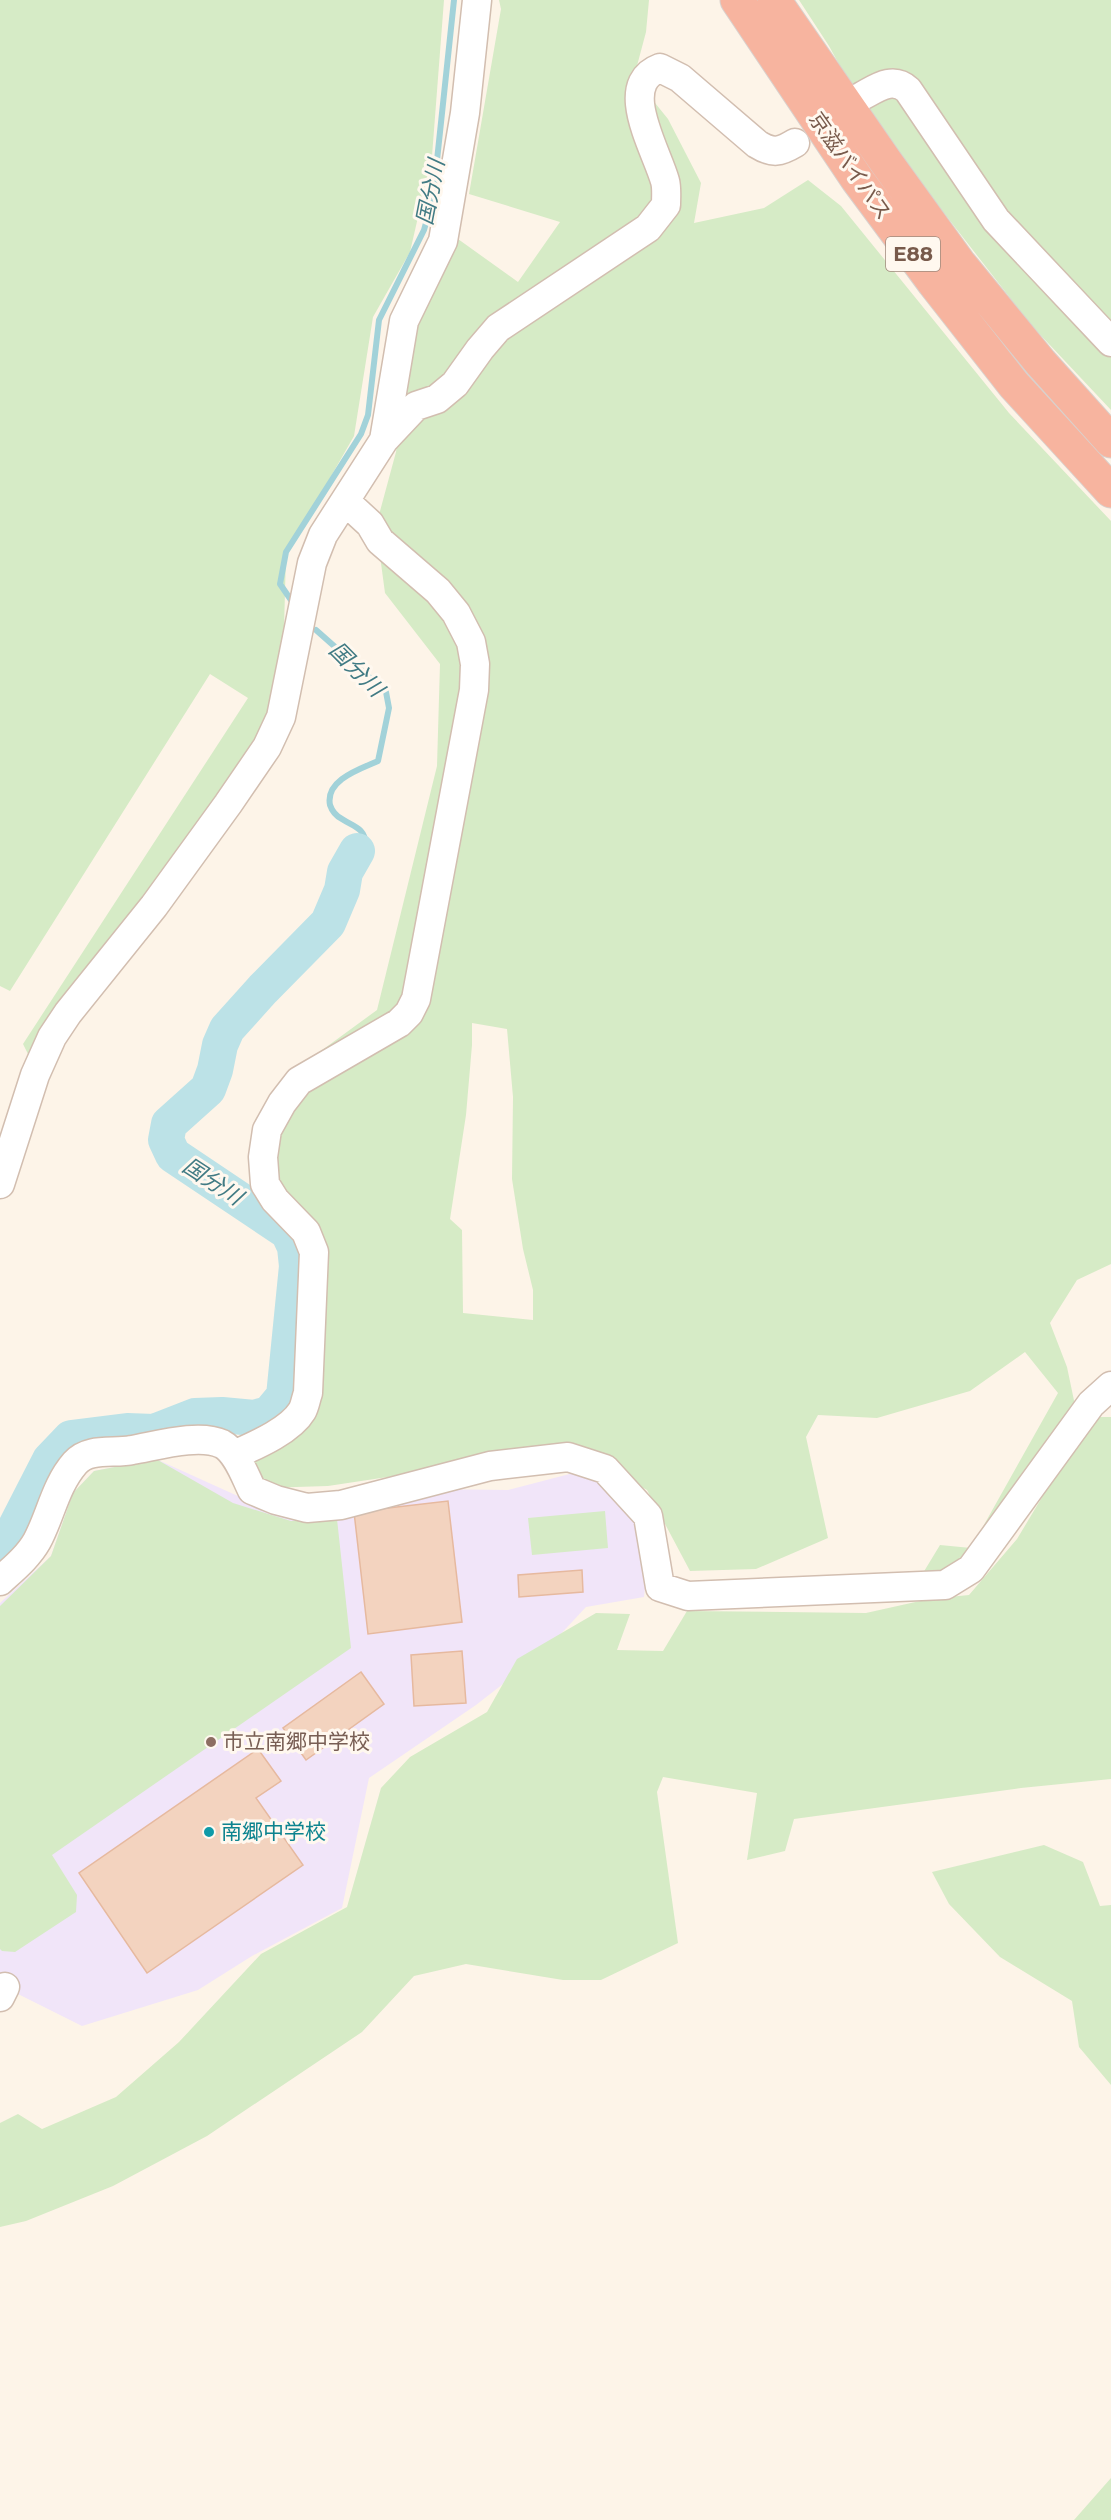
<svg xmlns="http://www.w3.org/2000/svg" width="1111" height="2520" viewBox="0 0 1111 2520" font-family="Montserrat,'Noto Sans JP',sans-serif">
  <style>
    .education { fill: #f1e5f9 }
    .green { fill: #d6ebc6; fill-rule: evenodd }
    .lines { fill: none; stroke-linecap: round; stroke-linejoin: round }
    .stream { stroke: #a2d2d9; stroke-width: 6 }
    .river { stroke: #bce2e7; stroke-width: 36 }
    .building { fill: #f3d3bf; stroke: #e6b99f; stroke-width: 1.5 }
    .minor-casing { stroke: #d2beb0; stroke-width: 31 }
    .highway-casing { stroke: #d9d1cd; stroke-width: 35 }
    .minor { stroke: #fff; stroke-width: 28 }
    .highway { stroke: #f7b49f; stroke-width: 33 }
    .education-dot { fill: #8d6e63; stroke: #fff8ef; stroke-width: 2 }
    .culture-dot { fill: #0f9aa8; stroke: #fff8ef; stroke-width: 2 }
    .labels { text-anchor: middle; stroke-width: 6; stroke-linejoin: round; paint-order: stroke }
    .shield { fill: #fff8ef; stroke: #a0897c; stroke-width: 1.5 }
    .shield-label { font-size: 20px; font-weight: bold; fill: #785a4b }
    .street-label { font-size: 21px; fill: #785a4b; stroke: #fff8ef }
    .education-label { font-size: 21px; fill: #785e54; stroke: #fff8ef; text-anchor: start }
    .culture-label { font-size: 21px; fill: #0d838f; stroke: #fff8ef; text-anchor: start }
    .water-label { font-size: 22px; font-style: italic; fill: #417b84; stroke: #fff8ef }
  </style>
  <rect width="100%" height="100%" fill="#fdf4e8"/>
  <path class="education" d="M 156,1459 L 240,1497 L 296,1511 L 426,1489 L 508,1490 L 585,1470 L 640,1514 L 648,1559 L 644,1597 L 586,1607 L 544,1652 L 476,1705 L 369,1778 L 342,1908 L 252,1956 L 198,1990 L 82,2026 L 0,1985 L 0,1603 L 51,1556 L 73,1493 L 94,1471 Z"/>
  <path class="green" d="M 0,0 L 444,0 L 432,156 L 410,252 L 373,317 L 354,436 L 286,555 L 283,665 L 271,720 L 29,1056 L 23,1044 L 248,698 L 210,674 L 10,991 L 0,986 Z
    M 499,0 L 649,0 L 646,32 L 634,77 L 668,119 L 701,183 L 694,223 L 764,208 L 808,180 L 841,206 L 1009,413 L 1111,521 L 1111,1264 L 1077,1280 L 1050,1323 L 1067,1367 L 1076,1410 L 967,1564 L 939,1578 L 923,1573 L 940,1545 L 971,1548 L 1058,1393 L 1025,1352 L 970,1391 L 877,1418 L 818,1415 L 806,1437 L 828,1538 L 756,1569 L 690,1571 L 647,1490 L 572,1449 L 328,1486 L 264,1488 L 250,1462 L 306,1413 L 319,1239 L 282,1191 L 255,1120 L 288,1075 L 377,1010 L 437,766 L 440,664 L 385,593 L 376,526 L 396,452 L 410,338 L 458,239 L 518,282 L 560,222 L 469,194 L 501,9 ZM 472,1023 L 507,1029 L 513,1097 L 512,1179 L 523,1249 L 533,1290 L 533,1320 L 463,1313 L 462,1230 L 450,1219 L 466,1115 L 472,1045 Z
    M 799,0 L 1111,0 L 1111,410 L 1032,326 L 937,204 L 855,93 L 829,46 Z
    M 1099,1417 L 1111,1417 L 1111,1779 L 1021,1788 L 794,1819 L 785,1851 L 747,1860 L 757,1793 L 663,1777 L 657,1792 L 678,1943 L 601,1980 L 563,1980 L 466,1964 L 414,1976 L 362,2032 L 207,2136 L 113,2186 L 26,2221 L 0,2227 L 0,2123 L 18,2114 L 42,2129 L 116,2097 L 179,2042 L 261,1954 L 347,1907 L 381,1788 L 410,1757 L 487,1712 L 517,1659 L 596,1613 L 630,1614 L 617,1650 L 663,1651 L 687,1611 L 866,1613 L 929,1599 L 969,1595 L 1017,1539 L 1074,1444 Z
    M 156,1459 L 233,1503 L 291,1521 L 337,1519 L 351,1648 L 52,1855 L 77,1895 L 76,1912 L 15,1952 L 2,1951 L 0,1949 L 0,1606 L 51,1556 L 73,1493 L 94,1471 Z
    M 605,1511 L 608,1548 L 532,1555 L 528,1518 Z
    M 1044,1845 L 1083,1862 L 1100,1906 L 1111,1905 L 1111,2085 L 1079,2047 L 1072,2001 L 1000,1957 L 949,1904 L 932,1872 Z
    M 1111,2478 L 1111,2520 L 1074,2520 Z"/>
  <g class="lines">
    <path class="stream" d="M 291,600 L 280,584 L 286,552 L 361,434 L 368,415 L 379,320 L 424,230 L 433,198 L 454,0
      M 316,630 L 386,692 L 389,708 L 378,761 C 360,769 325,780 330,805 C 332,811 336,816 342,819 C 354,827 364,827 366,844 L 357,851"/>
    <path class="river" d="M 0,1549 L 9,1540 L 50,1460 L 71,1438 L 127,1431 L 154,1432 L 195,1416 L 222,1415 L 254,1418 L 269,1414 L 284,1396 L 297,1266 L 295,1247 L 288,1232 L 173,1155 L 166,1140 L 169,1124 L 208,1089 L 215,1070 L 220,1045 L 227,1029 L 263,989 L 328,923 L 342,890 L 345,872 L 357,851"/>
  </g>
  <path class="building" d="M 448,1501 L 462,1622 L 368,1634 L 354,1512 Z
    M 582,1570 L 583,1592 L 519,1597 L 518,1575 Z
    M 462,1651 L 466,1703 L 414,1706 L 411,1655 Z
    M 361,1672 L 384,1704 L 306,1760 L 283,1728 Z
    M 258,1749 L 281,1781 L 256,1798 L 303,1865 L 147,1973 L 79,1873 Z"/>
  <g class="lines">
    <g class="minor-casing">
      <path id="minor" d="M 862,96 C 877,88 893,76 908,90 L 996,220 L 1111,342
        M 384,440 L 416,406 L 437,399 L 455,384 L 480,349 L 498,328 L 648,228 L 666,205 C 666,197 667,188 665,181 C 656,149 616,84 660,68 L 680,78 L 757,144 C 773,154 780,152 795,143
        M 0,1184 L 35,1075 L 52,1037 L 68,1013 L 154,906 L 228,804 L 267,747 L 281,717 L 312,563 L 323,535 L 384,440 L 404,321 L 443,241 L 465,113 L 477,0
        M 234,1455 C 254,1446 290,1431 302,1411 C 305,1406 306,1398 308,1393 L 314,1252 L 306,1232 L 275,1200 L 265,1184 L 263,1157 L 267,1130 L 282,1103 L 299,1081 L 399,1023 L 409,1013 L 416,999 L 474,690 L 475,664 L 471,642 L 456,613 L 438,591 L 380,541 L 370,524 L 345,501
        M 0,1581 C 13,1569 28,1557 37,1541 C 51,1515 55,1486 75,1463 C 89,1447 114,1454 132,1450 C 156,1446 199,1433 222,1444 C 237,1452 245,1476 252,1490 L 276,1500 L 307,1508 L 341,1505 L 490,1466 L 568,1457 L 605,1469 L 648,1516 L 660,1587 L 688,1596 L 945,1585 L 971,1569 L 1091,1404 L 1111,1386
        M 0,1997 L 5,1987"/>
    </g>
    <g class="highway-casing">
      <path id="highway" d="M 737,0 L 857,179 L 934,283 L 1014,385 L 1111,491
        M 774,0 L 886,162 L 959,263 L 1041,363 L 1111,441"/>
    </g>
    <use href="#minor" class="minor"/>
    <use href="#highway" class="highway"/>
  </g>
  <circle class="education-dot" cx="211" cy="1742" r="6"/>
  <circle class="culture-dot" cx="209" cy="1832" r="6"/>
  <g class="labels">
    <rect class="shield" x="886" y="237" width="54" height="34" rx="4.5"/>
    <g class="shield-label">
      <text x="913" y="261">E88</text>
    </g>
    <g class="street-label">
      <text transform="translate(850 166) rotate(55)" y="7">京滋バイパス</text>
    </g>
    <g class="education-label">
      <text x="223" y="1749">市立南郷中学校</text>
    </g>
    <g class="culture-label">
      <text x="221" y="1839">南郷中学校</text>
    </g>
    <g class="water-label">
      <text transform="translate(430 192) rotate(-79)" y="8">国分川</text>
      <text transform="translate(357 669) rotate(45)" y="8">国分川</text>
      <text transform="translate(213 1181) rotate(33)" y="8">国分川</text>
    </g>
  </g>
</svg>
